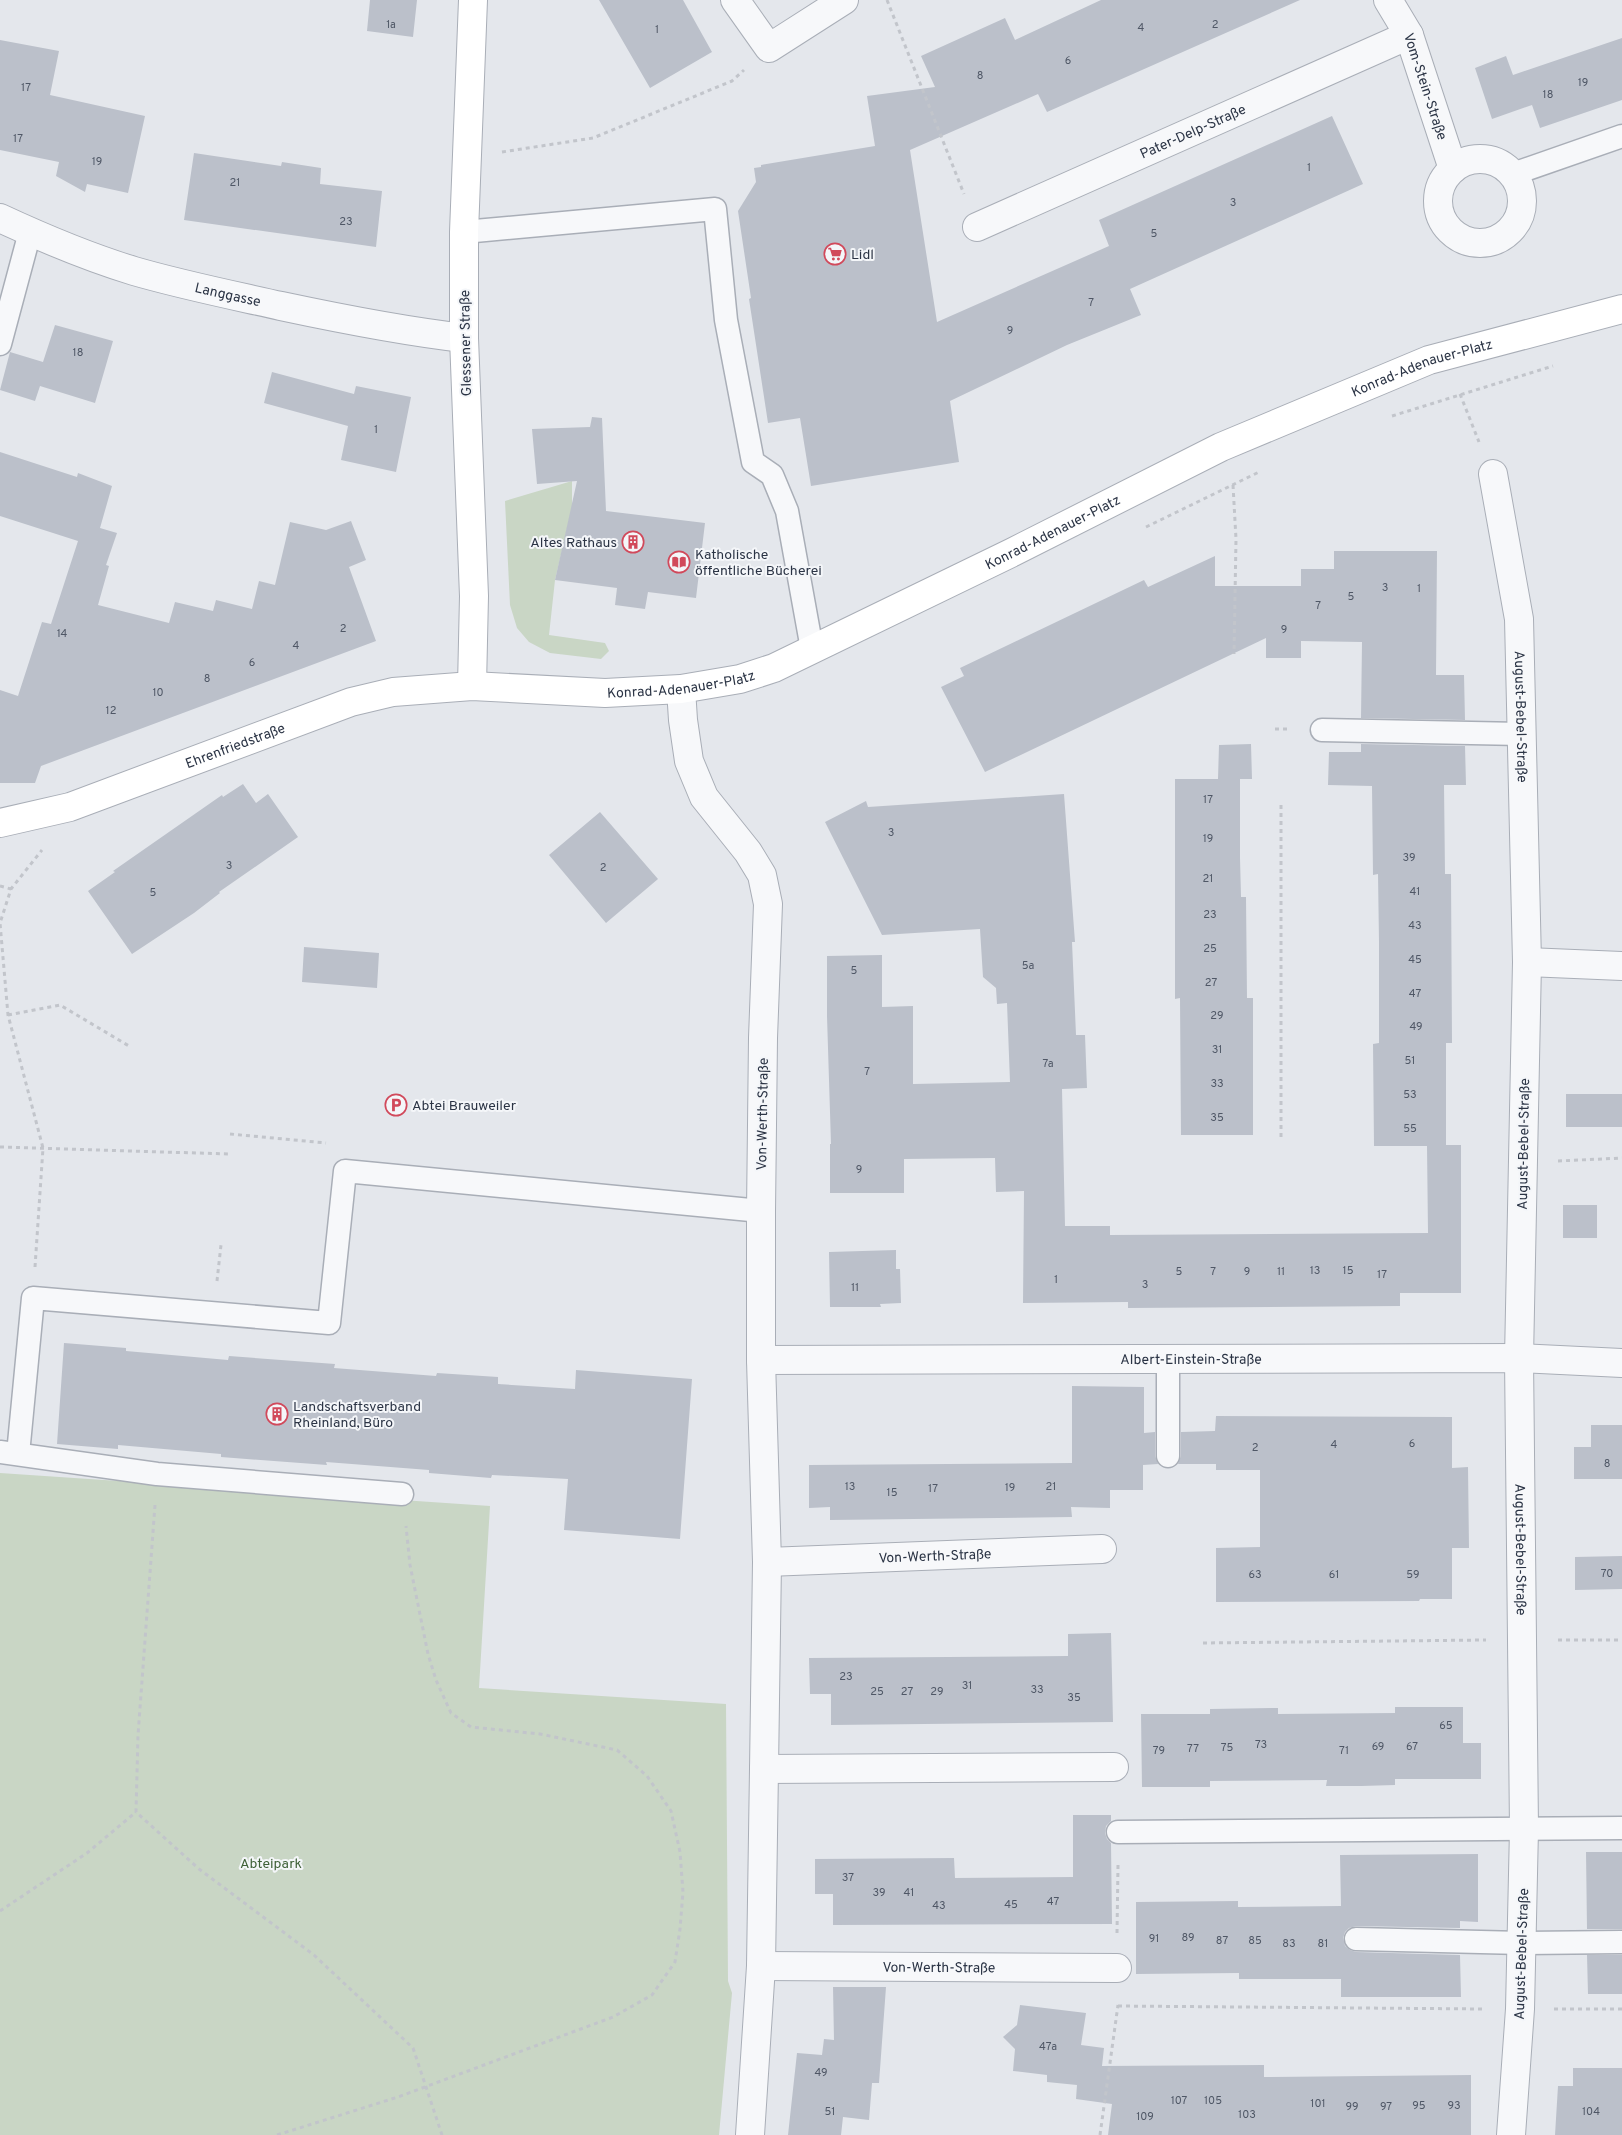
<svg xmlns="http://www.w3.org/2000/svg" width="1622" height="2135" viewBox="0 0 1622 2135" font-family="Overpass,sans-serif">
  <style>
    .green { fill: #c9d6c5 }
    .building { fill: #bbc0ca }
    .lines { fill: none; stroke-linecap: round; stroke-linejoin: round }
    .lane-casing { stroke: #a9aeb7; stroke-width: 25 }
    .street-casing { stroke: #a9aeb7; stroke-width: 30 }
    .secondary-casing { stroke: #a9aeb7; stroke-width: 30 }
    .path { stroke: #c2c5cb; stroke-width: 3; stroke-dasharray: 4 4; stroke-linecap: butt }
    .lane { stroke: #f7f8fa; stroke-width: 22 }
    .street { stroke: #f7f8fa; stroke-width: 28 }
    .secondary { stroke: #fff; stroke-width: 28 }
    .labels { text-anchor: middle; stroke-width: 4; stroke-linejoin: round; paint-order: stroke }
    .number-label { font-size: 11px; fill: #4f5766 }
    .street-label { font-size: 14px; fill: #2b3445; stroke: #f4f6f9 }
    .poi-label { font-size: 14px; fill: #2b3445; stroke: #f4f6f9; text-anchor: start }
    .park-label { font-size: 14px; fill: #3f6138; stroke: #f4f6f9 }
  </style>
  <rect width="100%" height="100%" fill="#e4e7ec"/>
  <path class="green" d="M 572,481 L 572,507 L 555,580 L 549,635 L 605,643 L 609,651 L 601,659 L 550,653 L 529,642 L 517,628 L 510,605 L 505,501 Z
    M 0,1473 L 490,1506 L 479,1688 L 726,1704 L 728,1981 L 732,1993 L 719,2135 L 0,2135 Z"/>
  <path class="building" d="M 370,0 L 417,0 L 413,37 L 367,31 Z
    M 599,0 L 683,0 L 712,52 L 650,88 Z
    M 1101,0 L 1300,0 L 1047,112 L 1038,94 L 910,150 L 937,322 L 1109,246 L 1099,220 L 1332,116 L 1363,184 L 1130,289 L 1141,315 L 1067,345 L 950,401 L 959,462 L 811,486 L 800,418 L 768,423 L 749,299 L 751,298 L 738,211 L 756,182 L 754,168 L 761,167 L 761,165 L 875,146 L 867,96 L 935,87 L 921,56 L 1005,18 L 1015,40 Z
    M 1622,38 L 1622,100 L 1540,128 L 1532,105 L 1492,119 L 1475,68 L 1506,56 L 1513,75 Z
    M 0,40 L 59,51 L 50,95 L 145,116 L 128,193 L 87,184 L 85,192 L 56,176 L 59,162 L 0,150 Z
    M 194,153 L 281,166 L 282,162 L 321,168 L 320,184 L 382,191 L 376,247 L 184,220 Z
    M 55,325 L 113,341 L 95,403 L 40,386 L 35,401 L 0,390 L 10,352 L 43,362 Z
    M 272,372 L 354,394 L 356,386 L 411,397 L 396,472 L 341,460 L 348,426 L 264,403 Z
    M 592,417 L 602,418 L 606,511 L 705,523 L 696,598 L 648,592 L 645,609 L 615,605 L 617,588 L 555,580 L 577,481 L 537,484 L 532,429 L 590,427 Z
    M 0,452 L 77,477 L 78,473 L 112,486 L 100,528 L 117,533 L 106,565 L 109,566 L 98,605 L 169,623 L 175,602 L 213,611 L 216,600 L 252,609 L 259,581 L 275,585 L 290,522 L 326,530 L 351,521 L 366,560 L 349,567 L 376,641 L 41,766 L 35,783 L 0,783 L 0,690 L 18,696 L 42,622 L 51,624 L 78,541 L 0,516 Z
    M 1334,551 L 1437,551 L 1436,675 L 1464,675 L 1465,720 L 1361,718 L 1362,642 L 1301,641 L 1301,658 L 1266,658 L 1266,638 L 985,772 L 941,687 L 964,676 L 960,668 L 1144,580 L 1148,587 L 1215,556 L 1215,586 L 1301,586 L 1301,569 L 1334,569 Z
    M 1251,744 L 1252,779 L 1240,779 L 1240,858 L 1241,897 L 1246,897 L 1247,998 L 1253,998 L 1253,1135 L 1181,1135 L 1180,998 L 1175,999 L 1175,779 L 1218,779 L 1219,745 Z
    M 1361,744 L 1465,746 L 1466,785 L 1444,785 L 1445,874 L 1451,874 L 1452,1043 L 1446,1043 L 1446,1145 L 1461,1145 L 1461,1293 L 1400,1293 L 1400,1306 L 1128,1308 L 1128,1302 L 1023,1303 L 1024,1191 L 996,1192 L 995,1158 L 904,1159 L 904,1193 L 830,1193 L 830,1144 L 831,1144 L 827,1016 L 827,956 L 882,955 L 882,1007 L 913,1006 L 913,1084 L 1010,1082 L 1007,1003 L 997,1004 L 996,988 L 983,977 L 980,929 L 882,935 L 825,822 L 866,801 L 868,807 L 1064,794 L 1075,942 L 1072,942 L 1076,1035 L 1085,1035 L 1087,1088 L 1062,1089 L 1065,1226 L 1110,1226 L 1110,1235 L 1428,1233 L 1427,1146 L 1431,1146 L 1374,1146 L 1373,1044 L 1379,1043 L 1379,942 L 1378,874 L 1373,875 L 1372,786 L 1328,785 L 1329,752 L 1361,752 Z
    M 243,784 L 256,803 L 268,794 L 298,837 L 219,892 L 220,893 L 194,913 L 132,954 L 88,891 L 115,872 L 113,871 L 222,795 L 223,797 Z
    M 600,812 L 658,879 L 606,923 L 549,855 Z
    M 304,947 L 379,953 L 377,988 L 302,982 Z
    M 1566,1094 L 1622,1094 L 1622,1127 L 1566,1127 Z
    M 1563,1205 L 1597,1205 L 1597,1238 L 1563,1238 Z
    M 896,1250 L 896,1269 L 900,1269 L 901,1303 L 880,1304 L 881,1307 L 830,1307 L 829,1252 Z
    M 64,1343 L 126,1348 L 126,1351 L 228,1360 L 229,1356 L 335,1364 L 334,1368 L 436,1376 L 437,1373 L 498,1377 L 498,1384 L 575,1389 L 576,1370 L 692,1379 L 680,1539 L 564,1530 L 568,1479 L 492,1475 L 491,1478 L 429,1473 L 429,1470 L 326,1462 L 327,1465 L 221,1457 L 221,1454 L 118,1445 L 118,1449 L 57,1444 Z
    M 1072,1386 L 1144,1387 L 1144,1433 L 1155,1432 L 1155,1456 L 1158,1464 L 1143,1465 L 1143,1490 L 1110,1490 L 1110,1508 L 1071,1507 L 1072,1517 L 830,1520 L 830,1507 L 809,1508 L 809,1465 L 1072,1463 Z
    M 1216,1416 L 1452,1417 L 1452,1468 L 1468,1467 L 1469,1548 L 1452,1548 L 1452,1599 L 1420,1599 L 1419,1601 L 1216,1602 L 1216,1548 L 1260,1547 L 1260,1470 L 1216,1470 L 1216,1464 L 1178,1464 L 1181,1456 L 1181,1432 L 1215,1431 Z
    M 1591,1425 L 1622,1425 L 1622,1479 L 1574,1479 L 1574,1447 L 1591,1447 Z
    M 1622,1556 L 1622,1589 L 1575,1590 L 1575,1557 Z
    M 1111,1633 L 1113,1722 L 831,1725 L 831,1694 L 810,1694 L 809,1658 L 1068,1656 L 1068,1634 Z
    M 1395,1707 L 1463,1707 L 1463,1743 L 1481,1743 L 1481,1779 L 1395,1779 L 1395,1785 L 1361,1786 L 1326,1786 L 1327,1780 L 1210,1781 L 1210,1787 L 1142,1787 L 1141,1714 L 1210,1714 L 1210,1709 L 1278,1708 L 1278,1714 L 1395,1713 Z
    M 1073,1815 L 1111,1815 L 1111,1821 L 1106,1826 L 1105,1833 L 1107,1839 L 1111,1843 L 1112,1924 L 833,1925 L 833,1894 L 815,1894 L 815,1859 L 954,1858 L 955,1878 L 1073,1877 Z
    M 1586,1852 L 1622,1852 L 1622,1929 L 1587,1929 Z
    M 1478,1854 L 1478,1922 L 1460,1921 L 1460,1928 L 1356,1926 L 1349,1928 L 1345,1932 L 1343,1938 L 1345,1946 L 1350,1950 L 1356,1952 L 1460,1955 L 1461,1997 L 1341,1997 L 1341,1979 L 1239,1979 L 1239,1973 L 1136,1974 L 1136,1902 L 1238,1901 L 1238,1907 L 1341,1906 L 1340,1855 Z
    M 1587,1955 L 1622,1955 L 1622,1994 L 1588,1994 Z
    M 833,1987 L 886,1987 L 879,2083 L 872,2083 L 869,2120 L 843,2117 L 841,2135 L 788,2135 L 797,2053 L 822,2055 L 824,2039 L 834,2040 Z
    M 1020,2005 L 1086,2013 L 1081,2045 L 1104,2048 L 1102,2066 L 1264,2065 L 1264,2077 L 1471,2075 L 1471,2135 L 1108,2135 L 1112,2104 L 1076,2099 L 1077,2085 L 1047,2082 L 1047,2075 L 1013,2071 L 1015,2049 L 1003,2037 L 1017,2025 Z
    M 1573,2068 L 1622,2068 L 1622,2135 L 1555,2135 L 1558,2086 L 1573,2086 Z"/>
  <g class="lines">
    <g class="lane-casing">
      <path id="lane" d="M 1513,174 L 1622,136
        M 464,232 L 715,209 L 726,320 L 753,462 L 772,475 L 787,511 L 812,649
        M 0,344 L 30,232
        M 1322,730 L 1521,734
        M 1168,1359 L 1168,1456
        M 0,1452 L 157,1474 L 402,1494
        M 18,1454 L 33,1298 L 329,1323 L 345,1171 L 761,1211
        M 1118,1832 L 1622,1828
        M 1356,1939 L 1522,1943 L 1622,1942"/>
    </g>
    <g class="street-casing">
      <g id="street">
        <path d="M 735,0 L 769,48 L 844,0"/>
        <path id="s1" d="M 1388,0 L 1409,35 L 1453,169"/>
        <circle cx="1480" cy="201" r="42"/>
        <path id="s2" d="M 0,218 C 43,238 88,257 134,271 C 182,285 232,295 281,306 C 342,319 402,331 464,338"/>
        <path id="s3" d="M 977,227 L 1409,35"/>
        <path id="s4" d="M 1493,474 L 1519,619 L 1527,962 L 1519,1358 L 1524,1829 L 1520,2009 L 1511,2135"/>
        <path d="M 681,689 L 683,720 L 689,761 L 704,797 L 748,852 L 762,875 L 768,904 L 763,1038 L 761,1211 L 761,1360 L 767,1562 L 764,1769 L 761,1966 L 750,2135"/>
        <path d="M 1527,962 L 1622,966"/>
        <path id="s5" d="M 761,1360 L 1519,1358 L 1622,1363"/>
        <path id="s6" d="M 767,1562 L 1102,1549"/>
        <path d="M 764,1769 L 1114,1767"/>
        <path id="s7" d="M 761,1966 L 1117,1968"/>
      </g>
    </g>
    <g class="secondary-casing">
      <g id="secondary">
        <path d="M 472,686 L 474,596 L 464,338 L 464,232 L 473,0"/>
        <path id="s8" d="M 0,823 L 70,807 L 351,702 L 393,692 L 472,686 L 605,693 L 681,689 L 740,679 L 774,668 L 1013,552 L 1221,447 L 1429,360 L 1622,309"/>
      </g>
    </g>
    <path class="path" d="M 887,0 L 964,194
      M 502,152 L 593,138 L 732,81 L 744,70
      M 1460,394 L 1479,442
      M 1392,416 L 1553,366
      M 1233,485 L 1236,539 L 1234,654
      M 1146,527 L 1259,472
      M 1275,729 L 1289,729
      M 1281,805 L 1281,1137
      M 0,886 L 11,889
      M 8,1015 L 60,1005 L 129,1046
      M 230,1134 L 326,1143
      M 0,1147 L 229,1154
      M 1558,1161 L 1622,1158
      M 35,1267 L 43,1148 L 8,1015 L 0,923 L 11,889 L 42,850
      M 217,1281 L 221,1245
      M 155,1505 L 138,1735 L 136,1812 L 199,1869 L 314,1955 L 413,2048 L 442,2135
      M 1558,1640 L 1622,1640
      M 1203,1643 L 1486,1640
      M 0,1911 L 87,1853 L 136,1812
      M 1117,1933 L 1118,1865
      M 1118,2006 L 1485,2009
      M 1554,2009 L 1622,2009
      M 277,2135 L 398,2097 L 613,2017 L 652,1995 L 675,1962 L 680,1929 L 683,1892 L 680,1852 L 671,1811 L 647,1776 L 617,1750 L 540,1734 L 471,1727 L 451,1713 L 436,1680 L 428,1654 L 410,1565 L 406,1526
      M 1100,2135 L 1118,2005"/>
    <use href="#lane" class="lane"/>
    <use href="#street" class="street"/>
    <use href="#secondary" class="secondary"/>
  </g>
  <defs>
    <g id="supermarket-ring" transform="scale(1.125)"><circle r="9.5" fill="#f4f6f9" stroke="#d1495b" stroke-width="1.5"/><path d="M-6-5.5h2.5l.6 2H6L4.5 2H-2.5L-4.4-4H-6ZM-1.5 3.2a1.3 1.3 0 1 0 .1 0ZM3 3.2a1.3 1.3 0 1 0 .1 0Z" fill="#d1495b"/></g>
    <g id="building-ring" transform="scale(1.125)"><circle r="9.5" fill="#f4f6f9" stroke="#d1495b" stroke-width="1.5"/><path d="M-4-6H4V6H1V3H-1V6H-4ZM-2.5-4.3h1.7v1.8h-1.7ZM.8-4.3h1.7v1.8H.8ZM-2.5-1h1.7V.8h-1.7ZM.8-1h1.7V.8H.8Z" fill="#d1495b"/></g>
    <g id="library-ring" transform="scale(1.125)"><circle r="9.5" fill="#f4f6f9" stroke="#d1495b" stroke-width="1.5"/><path d="M-6-4Q-3-5.5-.7-3.5V5Q-3 3-6 4ZM6-4Q3-5.5 .7-3.5V5Q3 3 6 4Z" fill="#d1495b"/></g>
    <g id="parking-ring" transform="scale(1.125)"><circle r="9.5" fill="#f4f6f9" stroke="#d1495b" stroke-width="1.5"/><path d="M-3.5-5.5H1a3.5 3.5 0 0 1 0 7H-1V5.5H-3.5ZM-1-3.4V-.6H.8a1.4 1.4 0 0 0 0-2.8Z" fill="#d1495b"/></g>
  </defs>
  <g fill-rule="evenodd">
    <use href="#supermarket-ring" x="835" y="254"/>
    <use href="#building-ring" x="633" y="542"/>
    <use href="#library-ring" x="679" y="562"/>
    <use href="#parking-ring" x="396" y="1105"/>
    <use href="#building-ring" x="277" y="1414"/>
  </g>
  <g class="labels">
    <g class="number-label">
      <text x="391" y="28">1a</text>
      <text x="1215" y="28">2</text>
      <text x="1141" y="31">4</text>
      <text x="657" y="33">1</text>
      <text x="1068" y="64">6</text>
      <text x="980" y="79">8</text>
      <text x="1583" y="86">19</text>
      <text x="26" y="91">17</text>
      <text x="1548" y="98">18</text>
      <text x="18" y="142">17</text>
      <text x="97" y="165">19</text>
      <text x="1309" y="171">1</text>
      <text x="235" y="186">21</text>
      <text x="1233" y="206">3</text>
      <text x="346" y="225">23</text>
      <text x="1154" y="237">5</text>
      <text x="1091" y="306">7</text>
      <text x="1010" y="334">9</text>
      <text x="78" y="356">18</text>
      <text x="376" y="433">1</text>
      <text x="1385" y="591">3</text>
      <text x="1419" y="592">1</text>
      <text x="1351" y="600">5</text>
      <text x="1318" y="609">7</text>
      <text x="343" y="632">2</text>
      <text x="1284" y="633">9</text>
      <text x="62" y="637">14</text>
      <text x="296" y="649">4</text>
      <text x="252" y="666">6</text>
      <text x="207" y="682">8</text>
      <text x="158" y="696">10</text>
      <text x="111" y="714">12</text>
      <text x="1208" y="803">17</text>
      <text x="891" y="836">3</text>
      <text x="1208" y="842">19</text>
      <text x="1409" y="861">39</text>
      <text x="229" y="869">3</text>
      <text x="603" y="871">2</text>
      <text x="1208" y="882">21</text>
      <text x="1415" y="895">41</text>
      <text x="153" y="896">5</text>
      <text x="1210" y="918">23</text>
      <text x="1415" y="929">43</text>
      <text x="1210" y="952">25</text>
      <text x="1415" y="963">45</text>
      <text x="1028" y="969">5a</text>
      <text x="854" y="974">5</text>
      <text x="1211" y="986">27</text>
      <text x="1415" y="997">47</text>
      <text x="1217" y="1019">29</text>
      <text x="1416" y="1030">49</text>
      <text x="1217" y="1053">31</text>
      <text x="1410" y="1064">51</text>
      <text x="1048" y="1067">7a</text>
      <text x="867" y="1075">7</text>
      <text x="1217" y="1087">33</text>
      <text x="1410" y="1098">53</text>
      <text x="1217" y="1121">35</text>
      <text x="1410" y="1132">55</text>
      <text x="859" y="1173">9</text>
      <text x="1315" y="1274">13</text>
      <text x="1348" y="1274">15</text>
      <text x="1179" y="1275">5</text>
      <text x="1213" y="1275">7</text>
      <text x="1247" y="1275">9</text>
      <text x="1281" y="1275">11</text>
      <text x="1382" y="1278">17</text>
      <text x="1056" y="1283">1</text>
      <text x="1145" y="1288">3</text>
      <text x="855" y="1291">11</text>
      <text x="1412" y="1447">6</text>
      <text x="1334" y="1448">4</text>
      <text x="1255" y="1451">2</text>
      <text x="1607" y="1467">8</text>
      <text x="850" y="1490">13</text>
      <text x="1051" y="1490">21</text>
      <text x="1010" y="1491">19</text>
      <text x="933" y="1492">17</text>
      <text x="892" y="1496">15</text>
      <text x="1607" y="1577">70</text>
      <text x="1255" y="1578">63</text>
      <text x="1334" y="1578">61</text>
      <text x="1413" y="1578">59</text>
      <text x="846" y="1680">23</text>
      <text x="967" y="1689">31</text>
      <text x="1037" y="1693">33</text>
      <text x="877" y="1695">25</text>
      <text x="907" y="1695">27</text>
      <text x="937" y="1695">29</text>
      <text x="1074" y="1701">35</text>
      <text x="1446" y="1729">65</text>
      <text x="1261" y="1748">73</text>
      <text x="1378" y="1750">69</text>
      <text x="1412" y="1750">67</text>
      <text x="1227" y="1751">75</text>
      <text x="1193" y="1752">77</text>
      <text x="1159" y="1754">79</text>
      <text x="1344" y="1754">71</text>
      <text x="848" y="1881">37</text>
      <text x="879" y="1896">39</text>
      <text x="909" y="1896">41</text>
      <text x="1053" y="1905">47</text>
      <text x="1011" y="1908">45</text>
      <text x="939" y="1909">43</text>
      <text x="1188" y="1941">89</text>
      <text x="1154" y="1942">91</text>
      <text x="1222" y="1944">87</text>
      <text x="1255" y="1944">85</text>
      <text x="1289" y="1947">83</text>
      <text x="1323" y="1947">81</text>
      <text x="1048" y="2050">47a</text>
      <text x="821" y="2076">49</text>
      <text x="1179" y="2104">107</text>
      <text x="1213" y="2104">105</text>
      <text x="1318" y="2107">101</text>
      <text x="1419" y="2109">95</text>
      <text x="1454" y="2109">93</text>
      <text x="1352" y="2110">99</text>
      <text x="1386" y="2110">97</text>
      <text x="830" y="2115">51</text>
      <text x="1591" y="2115">104</text>
      <text x="1247" y="2118">103</text>
      <text x="1145" y="2120">109</text>
    </g>
    <g class="street-label">
      <text dy="5" stroke="none"><textPath href="#s1" startOffset="95">Vom-Stein-Straße</textPath></text>
      <text dy="5" stroke="none"><textPath href="#s3" startOffset="236">Pater-Delp-Straße</textPath></text>
      <text dy="5" stroke="none"><textPath href="#s2" startOffset="241">Langgasse</textPath></text>
      <text transform="translate(465 343) rotate(-91)" y="5">Glessener Straße</text>
      <text dy="5" stroke="none"><textPath href="#s8" startOffset="1514">Konrad-Adenauer-Platz</textPath></text>
      <text dy="5" stroke="none"><textPath href="#s8" startOffset="1109">Konrad-Adenauer-Platz</textPath></text>
      <text dy="5" stroke="none"><textPath href="#s8" startOffset="704">Konrad-Adenauer-Platz</textPath></text>
      <text dy="5" stroke="none"><textPath href="#s4" startOffset="245">August-Bebel-Straße</textPath></text>
      <text dy="5" stroke="none"><textPath href="#s8" startOffset="248">Ehrenfriedstraße</textPath></text>
      <text transform="translate(762 1114) rotate(-89)" y="5">Von-Werth-Straße</text>
      <text transform="translate(1523 1144) rotate(-89)" y="5">August-Bebel-Straße</text>
      <text dy="5" stroke="none"><textPath href="#s5" startOffset="430">Albert-Einstein-Straße</textPath></text>
      <text dy="5" stroke="none"><textPath href="#s4" startOffset="1078">August-Bebel-Straße</textPath></text>
      <text dy="5" stroke="none"><textPath href="#s6" startOffset="168">Von-Werth-Straße</textPath></text>
      <text transform="translate(1521 1954) rotate(-88)" y="5">August-Bebel-Straße</text>
      <text dy="5" stroke="none"><textPath href="#s7" startOffset="178">Von-Werth-Straße</textPath></text>
    </g>
    <g class="poi-label">
      <text x="851" y="259">Lidl</text>
      <text x="617" y="547" text-anchor="end">Altes Rathaus</text>
      <text x="695" y="559">Katholische<tspan x="695" dy="16">öffentliche Bücherei</tspan></text>
      <text x="412" y="1110">Abtei Brauweiler</text>
      <text x="293" y="1411">Landschaftsverband<tspan x="293" dy="16">Rheinland, Büro</tspan></text>
    </g>
    <g class="park-label">
      <text x="271" y="1868">Abteipark</text>
    </g>
  </g>
</svg>
